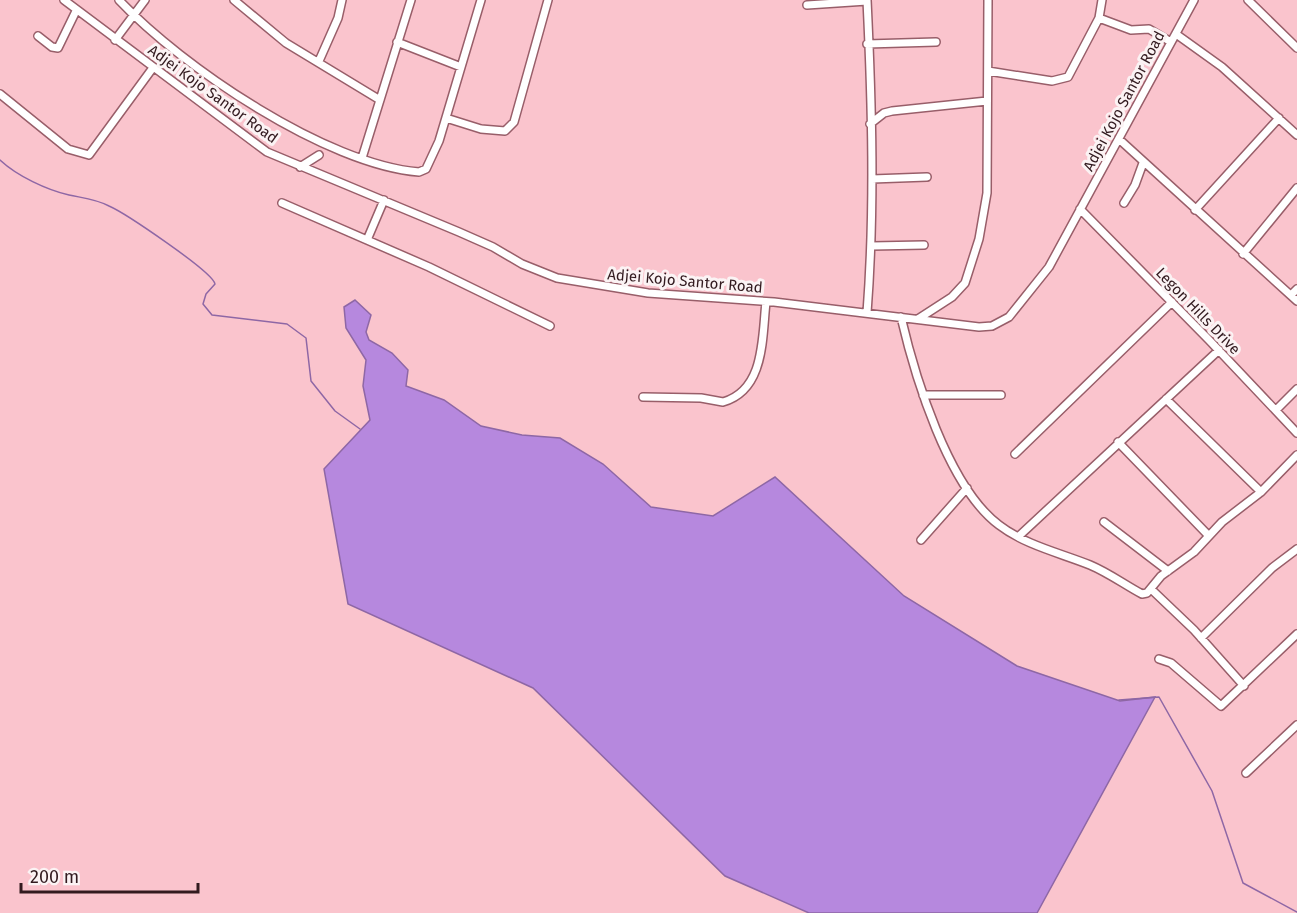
<svg xmlns="http://www.w3.org/2000/svg" width="1297" height="913" viewBox="0 0 1297 913" font-family="'Fira Sans',sans-serif">
  <style>
    .water { fill: #b688de; stroke: #8e67a5; stroke-width: 1.5 }
    .lines { fill: none; stroke-linecap: round; stroke-linejoin: round }
    .stream { stroke: #8e67a5; stroke-width: 1.5 }
    .minor-casing { stroke: #985e69; stroke-width: 10 }
    .minor { stroke: #fff; stroke-width: 7 }
    .labels { text-anchor: middle; stroke-width: 6; stroke-linejoin: round; paint-order: stroke }
    .street-label { font-size: 15px; fill: #321a1f; stroke: #fbf3f4 }
  </style>
  <rect width="100%" height="100%" fill="#fac4cd"/>
  <path class="water" d="M 355,300 L 371,315 L 366,332 L 369,340 L 392,353 L 408,370 L 406,386 L 444,400 L 481,426 L 522,435 L 560,438 L 603,464 L 651,507 L 713,516 L 775,477 L 904,596 L 1017,666 L 1120,701 L 1155,697 L 1037,913 L 809,913 L 725,876 L 533,688 L 348,604 L 324,469 L 370,420 L 363,386 L 366,360 L 346,328 L 344,307 Z"/>
  <g class="lines">
    <path class="stream" d="M 0,160 C 17,176 47,190 69,195 C 83,198 96,199 109,206 C 125,213 213,272 215,284 L 206,294 L 203,304 L 212,315 L 287,324 L 306,338 L 311,381 L 335,411 L 360,429
      M 1119,700 L 1159,697 L 1212,791 L 1243,883 L 1297,912"/>
    <g class="minor-casing">
      <path id="minor" d="M 64,0 L 267,152 L 459,232 L 493,247 L 522,264 L 557,278 L 648,293 L 774,302 L 979,327 L 992,326 L 1009,317 L 1049,267 L 1194,0
        M 119,0 C 182,67 327,165 419,172 L 426,169 L 439,141 L 481,0
        M 234,0 L 286,43 L 380,100
        M 1102,0 L 1099,18 L 1131,30 L 1149,29 L 1171,42
        M 1248,0 L 1297,48
        M 807,5 L 867,1
        M 1176,34 L 1222,67 L 1297,135
        M 38,36 L 52,47 L 58,48 L 76,11
        M 115,40 L 145,0
        M 397,42 L 461,67
        M 867,44 L 936,42
        M 319,61 L 338,18 L 342,0
        M 988,71 L 1052,81 L 1068,77 L 1099,18
        M 0,94 L 68,149 L 89,155 L 152,69
        M 446,118 L 481,129 L 505,131 L 514,122 L 548,0
        M 870,124 L 884,113 L 892,111 L 987,101
        M 1120,140 L 1297,301
        M 362,158 L 411,0
        M 300,167 L 319,155
        M 872,179 L 927,177
        M 282,203 L 429,267 L 550,326
        M 1124,203 L 1135,185 L 1143,163
        M 1080,209 L 1209,340 L 1297,433
        M 1195,210 L 1279,118
        M 367,240 L 384,200
        M 872,246 L 924,245
        M 1243,254 L 1297,188
        M 1291,295 L 1297,289
        M 867,313 C 875,209 872,104 867,0
        M 901,317 C 915,377 948,487 999,525 C 1025,545 1060,553 1090,565 C 1109,573 1125,585 1142,594 L 1147,593 L 1161,576 L 1194,552 L 1222,522 L 1261,492 L 1297,455
        M 918,319 L 952,297 L 965,283 L 979,239 L 987,193 L 988,0
        M 923,395 L 1001,395
        M 643,397 L 701,398 L 723,402 C 765,390 762,338 766,302
        M 1166,399 L 1261,492
        M 1276,410 L 1297,389
        M 1118,442 L 1209,536
        M 1015,454 L 1172,302
        M 1104,522 L 1168,571
        M 1019,536 L 1219,350
        M 921,540 L 967,488
        M 1151,589 L 1194,630 L 1244,686
        M 1201,638 L 1272,568 L 1297,549
        M 1159,659 L 1171,663 L 1221,706 L 1297,634
        M 1246,773 L 1297,725"/>
    </g>
    <use href="#minor" class="minor"/>
  </g>
  <g class="labels">
    <g class="street-label">
      <text transform="translate(213 94) rotate(36)" y="5">Adjei Kojo Santor Road</text>
      <text transform="translate(1124 101) rotate(-62)" y="5">Adjei Kojo Santor Road</text>
      <text transform="translate(685 281) rotate(5)" y="5">Adjei Kojo Santor Road</text>
      <text transform="translate(1198 311) rotate(46)" y="5">Legon Hills Drive</text>
    </g>
  </g>
  <path d="M21 883v9h177v-9" fill="none" stroke="#321a1f" stroke-width="3"/>
  <text x="30" y="883" font-size="18" fill="#321a1f" stroke="#fbf3f4" stroke-width="4.5" paint-order="stroke">200 m</text>
</svg>
